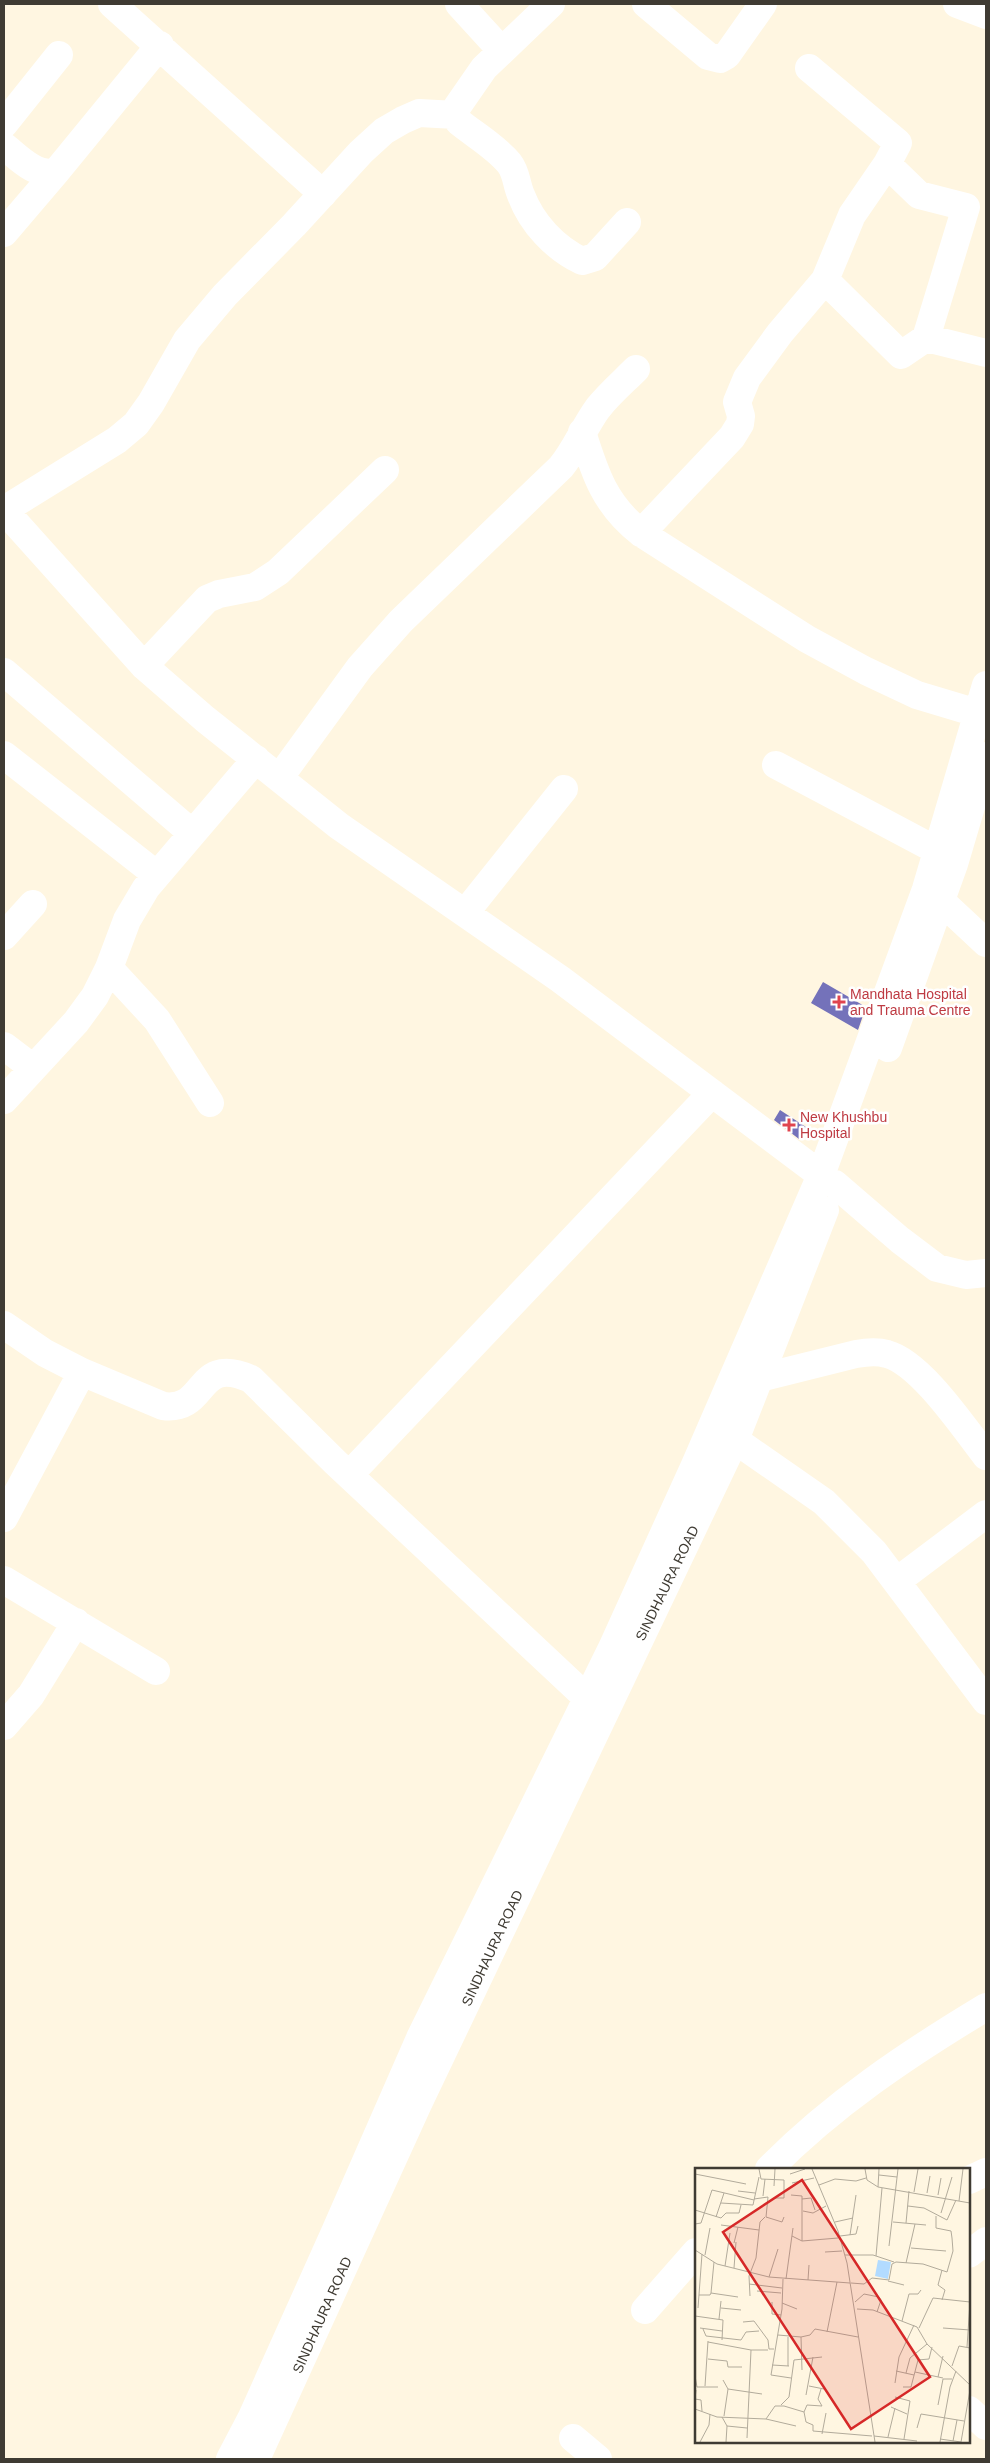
<svg xmlns="http://www.w3.org/2000/svg" width="990" height="2463" viewBox="0 0 990 2463" font-family="Helvetica,sans-serif">
  <style>
    .building { fill: #7472ba }
    .lines { fill: none; stroke-linecap: round; stroke-linejoin: round }
    .minor { stroke: #fff; stroke-width: 28 }
    .health-dot { fill: #e0444e; stroke: #fff; stroke-width: 2 }
    .labels { text-anchor: middle; stroke-width: 5; stroke-linejoin: round; paint-order: stroke }
    .health-label { font-size: 14px; fill: #be3a42; stroke: #fff; text-anchor: start }
    .street-label { font-size: 14px; fill: #3f3b33; stroke: #fff }
    .inset-road { fill: none; stroke: #b2ab9b; stroke-width: 1 }
    .view { fill: #d62828; fill-opacity: 0.15; stroke: #d62828; stroke-width: 2.5 }
    .inset-edge { fill: none; stroke: #3f3b33; stroke-width: 2.5 }
  </style>
  <rect width="100%" height="100%" fill="#fff6e1"/>
  <path class="building" d="M 823,982 L 866,1007 L 858,1030 L 811,1003 Z
    M 780,1110 L 806,1127 L 799,1139 L 774,1120 Z"/>
  <g class="lines">
    <path class="minor" d="M 112,4 L 323,194
      M 459,4 L 501,50
      M 551,4 L 484,68 L 457,107 L 456,115 L 459,122 C 475,135 496,147 509,163 C 517,173 516,184 521,195 C 532,224 555,248 582,261 L 595,257 L 627,222
      M 646,4 L 708,56 L 720,59 L 727,55 L 763,4
      M 957,4 L 986,15
      M 4,124 L 59,55
      M 4,146 C 18,157 36,177 56,172 L 160,45
      M 887,164 L 919,195 L 966,207 L 926,338
      M 4,233 L 56,172
      M 825,280 L 901,355 L 926,338 L 986,353
      M 582,432 C 595,474 605,505 641,533 L 807,639 L 866,671 L 917,695 L 977,713
      M 4,510 L 144,666 L 205,719 L 339,826 L 560,979 L 821,1175
      M 4,510 L 117,440 L 136,424 L 151,403 L 187,340 L 225,295 L 294,225 L 361,152 L 384,131 L 403,120 L 419,113 L 456,115
      M 641,533 L 732,437 L 740,424 L 741,416 L 737,402 L 747,378 L 780,333 L 825,280 L 852,215 L 887,164 L 898,143 L 809,68
      M 144,666 L 207,599 L 219,594 L 255,587 L 278,572 L 385,470
      M 4,672 L 192,833
      M 4,755 L 157,875
      M 776,765 L 936,850
      M 280,777 L 360,667 L 401,621 L 561,467 C 576,449 584,427 598,408 C 609,394 623,382 636,369
      M 941,901 L 986,943
      M 465,913 L 564,789
      M 4,936 L 33,904
      M 109,968 L 157,1020 L 210,1103
      M 4,1046 L 33,1068
      M 888,1048 L 954,864 L 986,756
      M 4,1100 L 76,1022 L 95,996 L 109,968 L 127,920 L 146,888 L 256,759
      M 835,1184 L 900,1240 L 937,1268 L 966,1275 L 986,1273
      M 4,1325 L 45,1353 L 82,1372 L 163,1406 C 209,1412 194,1354 251,1379 L 335,1462 L 587,1698
      M 760,1378 L 856,1354 C 867,1352 877,1351 887,1354 C 921,1363 964,1428 986,1456
      M 735,1440 L 824,1502 L 874,1552 L 986,1701
      M 349,1475 L 712,1093
      M 4,1518 L 82,1372
      M 4,1580 L 156,1671
      M 897,1581 L 986,1514
      M 4,1726 L 31,1695 L 76,1622
      M 769,2169 C 833,2104 908,2054 986,2007
      M 969,2180 L 986,2172
      M 969,2254 L 986,2241
      M 645,2310 L 696,2252
      M 969,2410 L 986,2426
      M 573,2438 L 598,2459
      M 230,2459 L 252,2417 L 335,2232 L 420,2038 L 612,1648 L 695,1465 L 821,1175 L 926,889 L 986,685
      M 256,2459 L 418,2104 L 735,1440 L 825,1210"/>
  </g>
  <g class="health-dot">
    <path d="M836.5 994.5h5v5h5v5h-5v5h-5v-5h-5v-5h5z"/>
    <path d="M786.5 1117.5h5v5h5v5h-5v5h-5v-5h-5v-5h5z"/>
  </g>
  <g class="labels">
    <g class="health-label">
      <text x="850" y="999">Mandhata Hospital<tspan x="850" dy="16">and Trauma Centre</tspan></text>
      <text x="800" y="1122">New Khushbu<tspan x="800" dy="16">Hospital</tspan></text>
    </g>
    <g class="street-label">
      <text transform="translate(667 1583) rotate(-64)" y="5">SINDHAURA ROAD</text>
      <text transform="translate(492 1948) rotate(-65)" y="5">SINDHAURA ROAD</text>
      <text transform="translate(322 2315) rotate(-66)" y="5">SINDHAURA ROAD</text>
    </g>
  </g>
  <g transform="translate(695 2168)">
    <rect width="275" height="275" fill="#fff6e1"/>
    <path d="M 183,92 L 196,94 L 193,111 L 180,108 Z" fill="#b2dbff"/>
    <path class="inset-road" d="M 64,1 L 66,11 L 89,12 L 89,30 L 79,30M 117,1 L 143,63 L 152,95 L 180,274M 170,1 L 172,12 L 183,19 L 275,35M 0,6 L 51,16M 95,6 L 110,1M 184,7 L 202,9M 97,15 L 119,10M 124,17 L 140,11 L 161,13 L 171,10M 79,18 L 80,1M 183,19 L 184,1M 43,23 L 60,25M 219,24 L 223,1M 232,25 L 235,8M 96,27 L 107,28 L 107,73M 243,27 L 246,10M 68,28 L 70,11M 59,31 L 73,29 L 71,49 L 87,54 L 89,49M 107,31 L 116,30 L 120,42M 264,33 L 268,1M 26,35 L 58,37 L 64,9M 213,38 L 229,40 L 252,52 L 261,32M 0,42 L 26,50 L 31,45 L 44,45 L 46,37M 108,43 L 118,45 L 131,38M 246,45 L 257,9M 21,49 L 29,25M 140,54 L 158,50M 198,54 L 231,57M 211,55 L 214,23M 0,56 L 6,55 L 17,22 L 59,32M 26,57 L 64,62M 155,67 L 161,27M 97,68 L 107,73 L 143,70M 145,68 L 161,66 L 163,58M 39,75 L 43,59M 194,78 L 203,1M 216,80 L 251,83M 0,82 L 22,96 L 74,109 L 155,115M 130,84 L 147,83M 10,87 L 15,60M 150,87 L 178,87 L 199,94M 181,88 L 187,20M 211,95 L 220,56M 30,98 L 35,65M 39,100 L 41,74M 247,102 L 243,117 L 250,122 L 247,132M 74,109 L 83,81M 88,111 L 87,141 L 76,207 L 96,210M 91,111 L 98,60M 113,112 L 114,97M 193,113 L 209,117M 156,115 L 169,116 L 177,110 L 194,112 L 197,96 L 201,94 L 228,96 L 252,104 L 258,83 L 257,70 L 256,63 L 241,60 L 241,48M 54,116 L 87,120M 62,123 L 86,125M 16,125 L 19,94M 4,127 L 15,127 L 16,125 L 43,129M 55,128 L 54,108 L 61,90 L 65,54 L 70,49M 77,134 L 77,146 L 86,147M 160,134 L 169,126 L 184,129 L 186,132 L 182,144M 87,135 L 102,141M 3,140 L 7,86M 26,140 L 46,142M 162,141 L 178,142 L 222,159 L 232,176 L 275,217M 0,148 L 28,152 L 27,172M 24,151 L 26,133M 207,153 L 214,126 L 223,126 L 226,122M 48,154 L 59,153 L 73,172 L 74,181 L 79,181M 5,160 L 27,163M 224,160 L 238,130 L 275,134M 248,160 L 275,162M 8,161 L 11,168 L 46,172 L 51,164 L 64,163M 132,164 L 142,114M 83,167 L 106,169 L 115,167 L 120,161 L 163,169M 93,169 L 93,198M 106,169 L 107,202M 13,174 L 56,182 L 52,270M 272,179 L 275,134M 56,182 L 73,182M 13,191 L 32,193 L 33,199 L 47,199M 77,197 L 94,198M 257,198 L 264,178 L 275,180M 201,203 L 219,207M 220,204 L 248,210M 211,205 L 215,190 L 232,176M 0,208 L 2,219 L 23,219M 243,209 L 248,188M 28,212 L 33,221 L 29,248M 200,215 L 204,189 L 219,157M 10,218 L 13,173M 114,218 L 129,221M 208,219 L 216,219 L 223,192 L 234,191 L 237,179M 33,221 L 67,226M 1,222 L 0,231 L 6,232 L 7,243M 111,227 L 118,189M 200,229 L 215,233 L 209,271M 86,237 L 94,229 L 99,192 L 127,189M 243,237 L 248,211 L 257,211M 196,239 L 212,246M 0,241 L 22,249 L 71,251 L 101,258M 109,244 L 112,237 L 127,238 L 123,231 L 126,221M 27,249 L 32,258 L 31,274M 71,251 L 80,238 L 89,238 L 109,244 L 111,254 L 118,257 L 118,263 L 177,268M 32,258 L 52,260M 222,260 L 226,246 L 269,253M 127,266 L 131,245M 179,268 L 222,273M 193,269 L 200,240M 245,271 L 266,274M 258,273 L 262,252M 5,274 L 14,257 L 15,246M 245,274 L 255,219 L 261,203M 266,274 L 275,222"/>
    <path class="view" d="M 107,12 L 235,209 L 156,261 L 28,64 Z"/>
    <rect width="275" height="275" class="inset-edge"/>
  </g>
  <rect width="990" height="2463" fill="none" stroke="#3f3b33" stroke-width="10"/>
</svg>
